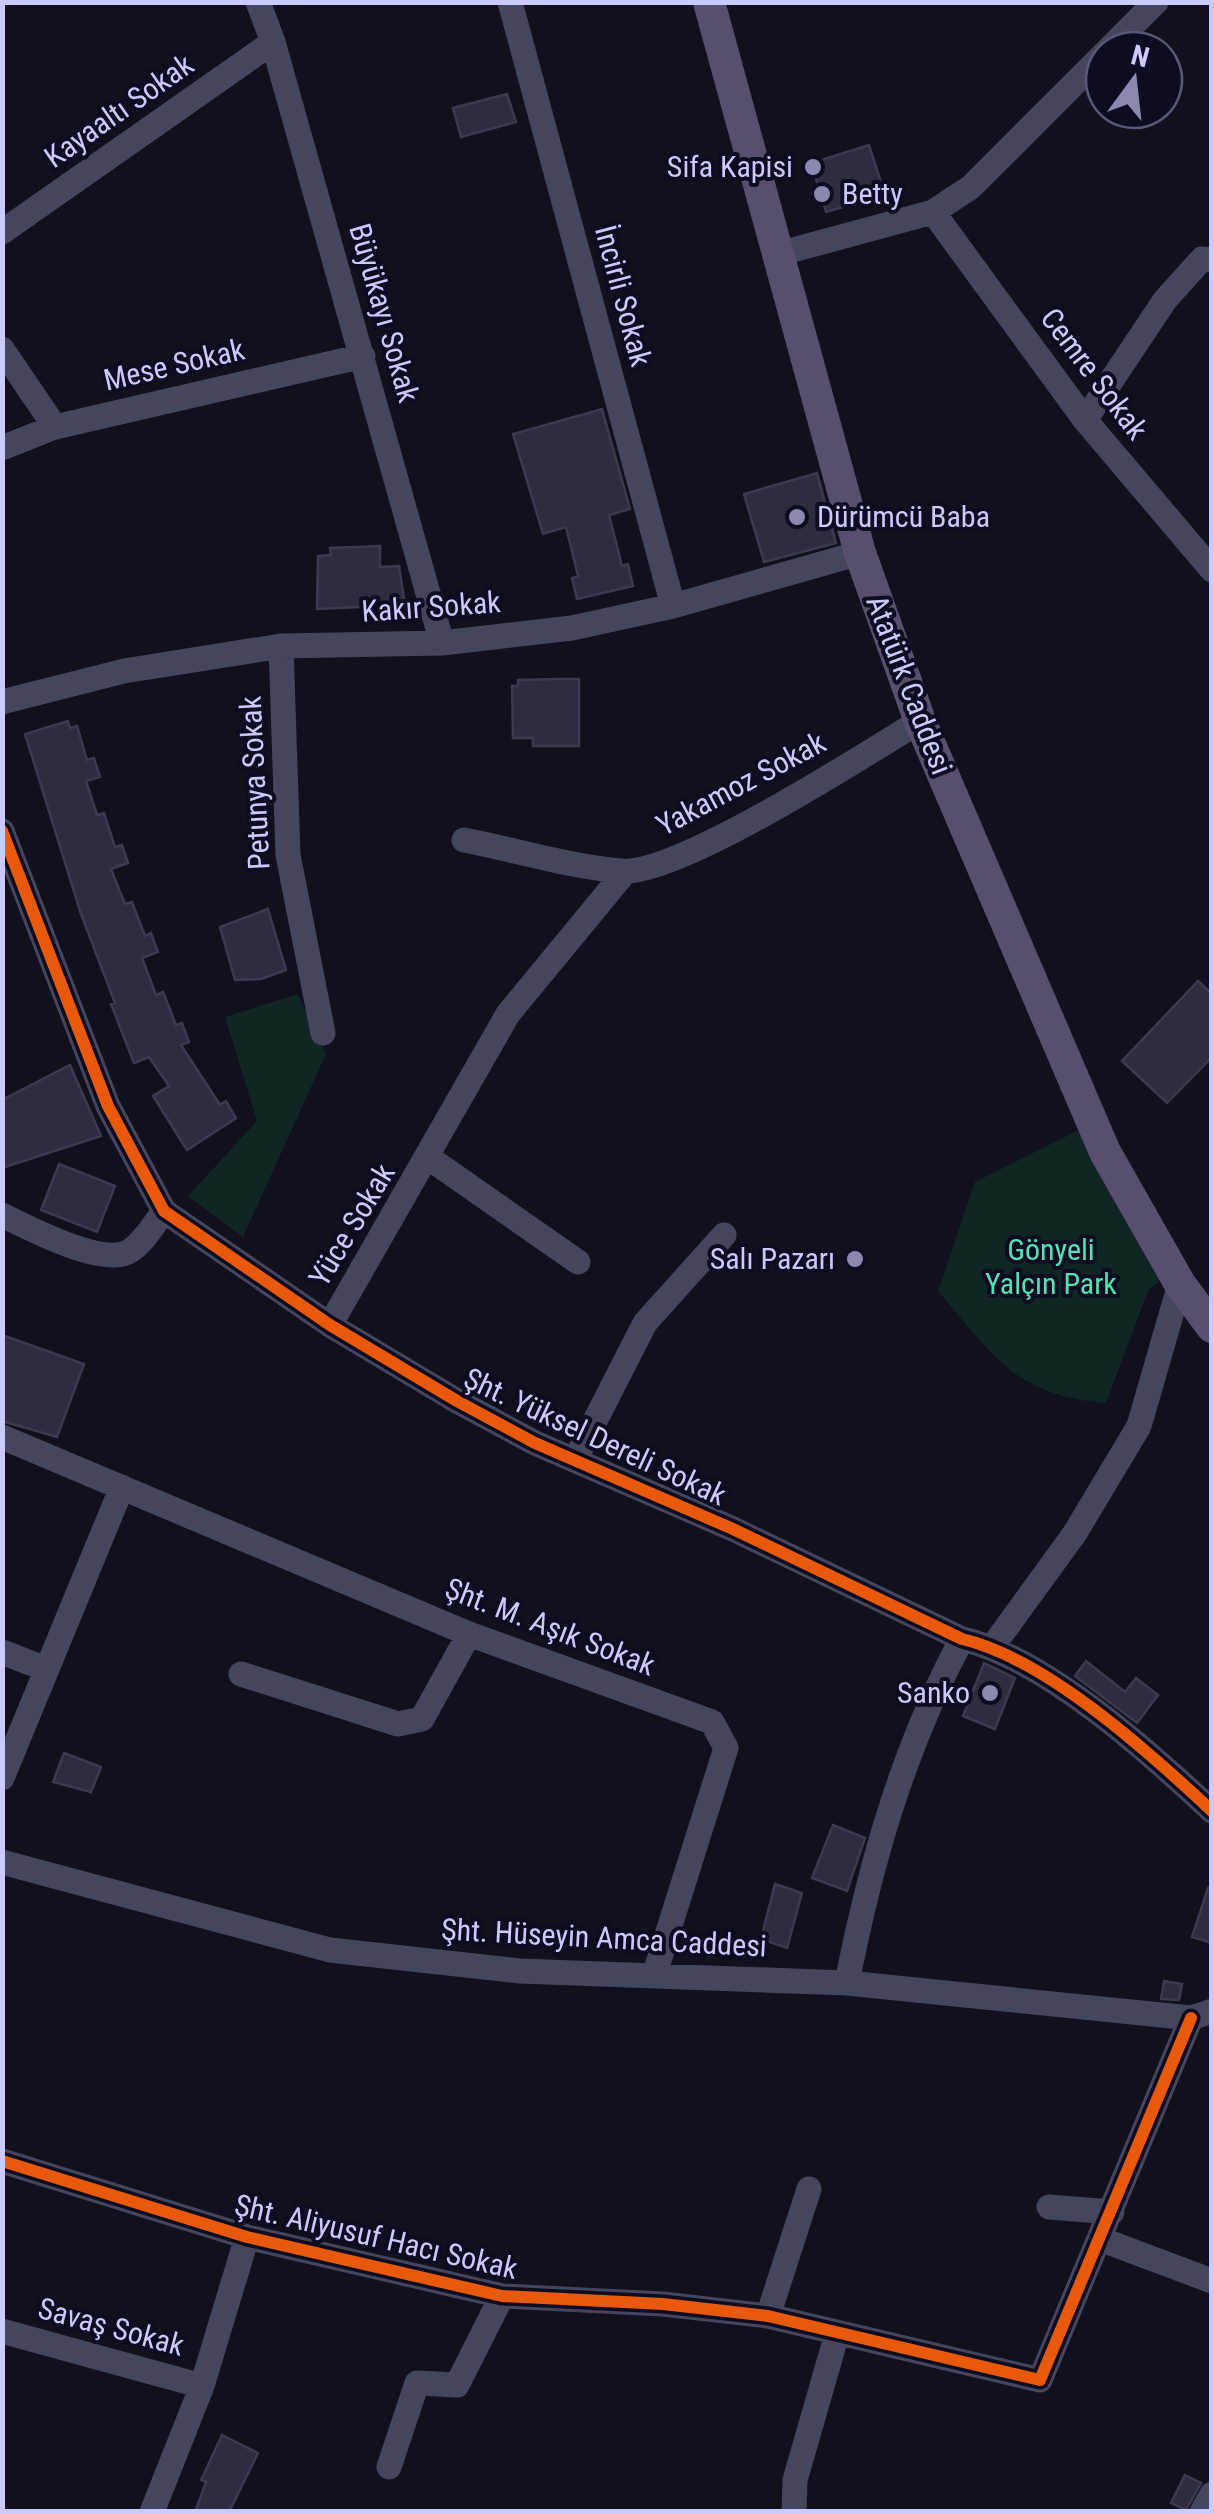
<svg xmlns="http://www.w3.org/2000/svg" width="1214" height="2514" viewBox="0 0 1214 2514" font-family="'Roboto Condensed',sans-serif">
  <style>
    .green { fill: #0f2625 }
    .building { fill: #2e2d3e; stroke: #3c3a50; stroke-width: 2.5 }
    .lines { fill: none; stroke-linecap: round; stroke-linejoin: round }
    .minor { stroke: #44465d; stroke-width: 25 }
    .major { stroke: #584f6f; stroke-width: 32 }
    .cycleway-casing { stroke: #0d0c20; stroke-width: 19 }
    .cycleway { stroke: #e8590c; stroke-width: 12 }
    .poi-dot { fill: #8a89b0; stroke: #0d0c20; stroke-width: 4 }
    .labels { text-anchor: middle; stroke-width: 8; stroke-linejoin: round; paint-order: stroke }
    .street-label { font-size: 30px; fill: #cbcaff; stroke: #0d0c20 }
    .poi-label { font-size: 30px; fill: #cbcaff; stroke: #0d0c20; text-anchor: end }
    .park-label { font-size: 30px; fill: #53e2b1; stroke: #0d0c20 }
  </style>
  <rect width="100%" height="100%" fill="#11101c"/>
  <path class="green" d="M 298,994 L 326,1054 L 243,1237 L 188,1196 L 257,1121 L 225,1017 Z
    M 1081,1129 L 1170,1271 L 1148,1291 L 1106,1403 C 1015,1396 993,1355 938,1291 L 975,1182 Z"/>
  <path class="building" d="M 507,94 L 516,122 L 461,137 L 453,108 Z
    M 869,145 L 885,195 L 826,212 L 811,163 Z
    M 602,409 L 630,509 L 609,515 L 622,566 L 628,564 L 633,586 L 577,599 L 572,578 L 578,576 L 566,527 L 543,534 L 513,434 Z
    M 817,473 L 836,543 L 764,562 L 744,494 Z
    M 380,546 L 380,567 L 399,566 L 405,605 L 317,609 L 318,556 L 331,555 L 330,548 Z
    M 559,679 L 579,679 L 579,746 L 533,746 L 533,738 L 513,738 L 512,686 L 518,686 L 518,680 Z
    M 68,721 L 70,728 L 77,726 L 87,760 L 94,758 L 100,777 L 86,781 L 97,815 L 104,813 L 115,847 L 122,845 L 128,863 L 111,869 L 125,904 L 132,902 L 145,936 L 151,933 L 158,952 L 142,958 L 156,995 L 163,992 L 176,1025 L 182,1023 L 189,1042 L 181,1045 L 220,1105 L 226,1101 L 236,1118 L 187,1150 L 153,1096 L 169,1086 L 149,1057 L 134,1063 L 111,1004 L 115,1003 L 81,914 L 25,734 Z
    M 268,909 L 286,970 L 261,979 L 235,980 L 220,927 Z
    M 1198,981 L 1212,994 L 1212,1057 L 1167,1103 L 1122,1061 Z
    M 70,1065 L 101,1136 L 2,1168 L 2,1100 Z
    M 59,1164 L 115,1186 L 97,1232 L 41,1210 Z
    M 2,1335 L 84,1364 L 57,1437 L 2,1421 Z
    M 1086,1661 L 1125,1692 L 1136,1678 L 1158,1695 L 1137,1723 L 1075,1676 Z
    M 984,1663 L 1015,1678 L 995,1729 L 963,1716 Z
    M 64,1753 L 101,1767 L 91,1792 L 53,1782 Z
    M 833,1825 L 865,1838 L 847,1891 L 812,1878 Z
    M 775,1884 L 802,1893 L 787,1948 L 761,1939 Z
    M 1208,1888 L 1212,1889 L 1212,1943 L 1192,1937 Z
    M 1164,1981 L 1182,1984 L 1179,2000 L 1161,1999 Z
    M 222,2435 L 258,2453 L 229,2512 L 195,2512 L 206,2482 L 201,2480 Z
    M 1185,2475 L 1201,2483 L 1186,2510 L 1171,2503 Z"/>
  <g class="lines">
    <path class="minor" d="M 258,2 L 273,42 L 442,643
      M 510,2 L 673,606
      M 1108,50 L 1156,2
      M 933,212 L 1085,420 L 1212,570
      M 2,232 L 273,42
      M 778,254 L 933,212 L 971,187 L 1104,54
      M 2,349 L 55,427
      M 1085,420 L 1165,300 L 1202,259 L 1212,260
      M 2,448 L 55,427 L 363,356
      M 281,646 L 288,855 L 323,1033
      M 2,702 L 124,671 L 281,646 L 442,643 L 572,628 L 673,606 L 860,553
      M 2,831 L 108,1106 L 164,1211 L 330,1325 L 457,1401 L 535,1443 L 733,1529 L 962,1639 C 1045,1658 1149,1752 1212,1811
      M 464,840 C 516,850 570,867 622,871 C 677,876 866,754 920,721
      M 429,1158 L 578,1262
      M 2,1215 C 29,1228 100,1266 128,1252 C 142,1245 154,1224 164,1211
      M 330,1325 L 508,1014 L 625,872
      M 2,1437 L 469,1634 L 712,1722 L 726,1748 L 655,1973
      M 576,1458 L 645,1323 L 724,1235
      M 993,1646 L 1075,1533 L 1139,1426 L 1180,1284
      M 2,1652 L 46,1669
      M 241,1674 L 398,1724 L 422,1719 L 469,1634
      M 2,1778 L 122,1487
      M 2,1862 L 330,1950 L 520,1971 L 847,1983 L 1191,2018 L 1212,2011
      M 847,1983 C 870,1864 904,1746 962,1639
      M 2,2161 L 247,2237 L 502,2296 L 663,2304 L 768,2316 L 1040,2380 L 1191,2018
      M 1049,2207 L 1112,2212
      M 1100,2239 L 1212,2281
      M 768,2316 L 809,2189
      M 2,2331 L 202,2386
      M 389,2467 L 417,2383 L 457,2385 L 502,2296
      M 152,2512 L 202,2386 L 247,2237
      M 794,2512 L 795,2480 L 837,2334
      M 1202,2512 L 1212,2494"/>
    <path class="major" d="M 709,2 L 860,553 L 920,721 L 1105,1152 L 1180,1284 L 1212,1327"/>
    <g class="cycleway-casing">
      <path id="cycleway" d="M 2,831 L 108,1106 L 164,1211 L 330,1325 L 457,1401 L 535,1443 L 733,1529 L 962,1639 C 1045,1658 1149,1752 1212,1811
        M 2,2161 L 247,2237 L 502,2296 L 663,2304 L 768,2316 L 1040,2380 L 1191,2018"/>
    </g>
    <use href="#cycleway" class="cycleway"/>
  </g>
  <g class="poi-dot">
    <circle cx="813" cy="167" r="10"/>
    <circle cx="822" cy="194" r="10"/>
    <circle cx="797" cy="517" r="10"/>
    <circle cx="855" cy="1259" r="10"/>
    <circle cx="990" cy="1693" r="10"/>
  </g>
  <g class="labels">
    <g class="street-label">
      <text transform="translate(119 111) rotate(-35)" y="10">Kayaaltı Sokak</text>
      <text transform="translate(623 296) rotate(75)" y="10">İncirli Sokak</text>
      <text transform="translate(384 313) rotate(74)" y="10">Büyükayı Sokak</text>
      <text transform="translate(174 365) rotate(-13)" y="10">Mese Sokak</text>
      <text transform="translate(1094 374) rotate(53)" y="10">Cemre Sokak</text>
      <text transform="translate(431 607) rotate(-4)" y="10">Kakır Sokak</text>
      <text transform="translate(909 685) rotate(69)" y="10">Atatürk Caddesi</text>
      <text transform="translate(255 783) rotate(-93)" y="10">Petunya Sokak</text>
      <text transform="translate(741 784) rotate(-28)" y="10">Yakamoz Sokak</text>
      <text transform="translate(352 1225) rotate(-59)" y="10">Yüce Sokak</text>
      <text transform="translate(595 1437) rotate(25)" y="10">Şht. Yüksel Dereli Sokak</text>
      <text transform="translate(550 1627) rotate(21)" y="10">Şht. M. Aşık Sokak</text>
      <text transform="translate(604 1938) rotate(3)" y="10">Şht. Hüseyin Amca Caddesi</text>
      <text transform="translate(376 2237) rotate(13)" y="10">Şht. Aliyusuf Hacı Sokak</text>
      <text transform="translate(111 2327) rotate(15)" y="10">Savaş Sokak</text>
    </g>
    <g class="poi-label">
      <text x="793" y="177">Sifa Kapisi</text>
      <text x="842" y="204" text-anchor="start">Betty</text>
      <text x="817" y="527" text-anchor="start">Dürümcü Baba</text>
      <text x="835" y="1269">Salı Pazarı</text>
      <text x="970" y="1703">Sanko</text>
    </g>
    <g class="park-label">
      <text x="1051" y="1260">Gönyeli<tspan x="1051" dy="34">Yalçın Park</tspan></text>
    </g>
  </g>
  <rect width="1214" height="2514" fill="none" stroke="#cbcaff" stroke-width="10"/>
  <g transform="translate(1134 80) rotate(15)"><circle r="48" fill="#0d0c20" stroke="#595879" stroke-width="2.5"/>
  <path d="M0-8L18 38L0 25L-18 38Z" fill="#8a89b0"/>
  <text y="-15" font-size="28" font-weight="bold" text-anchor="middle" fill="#cbcaff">N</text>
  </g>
</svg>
